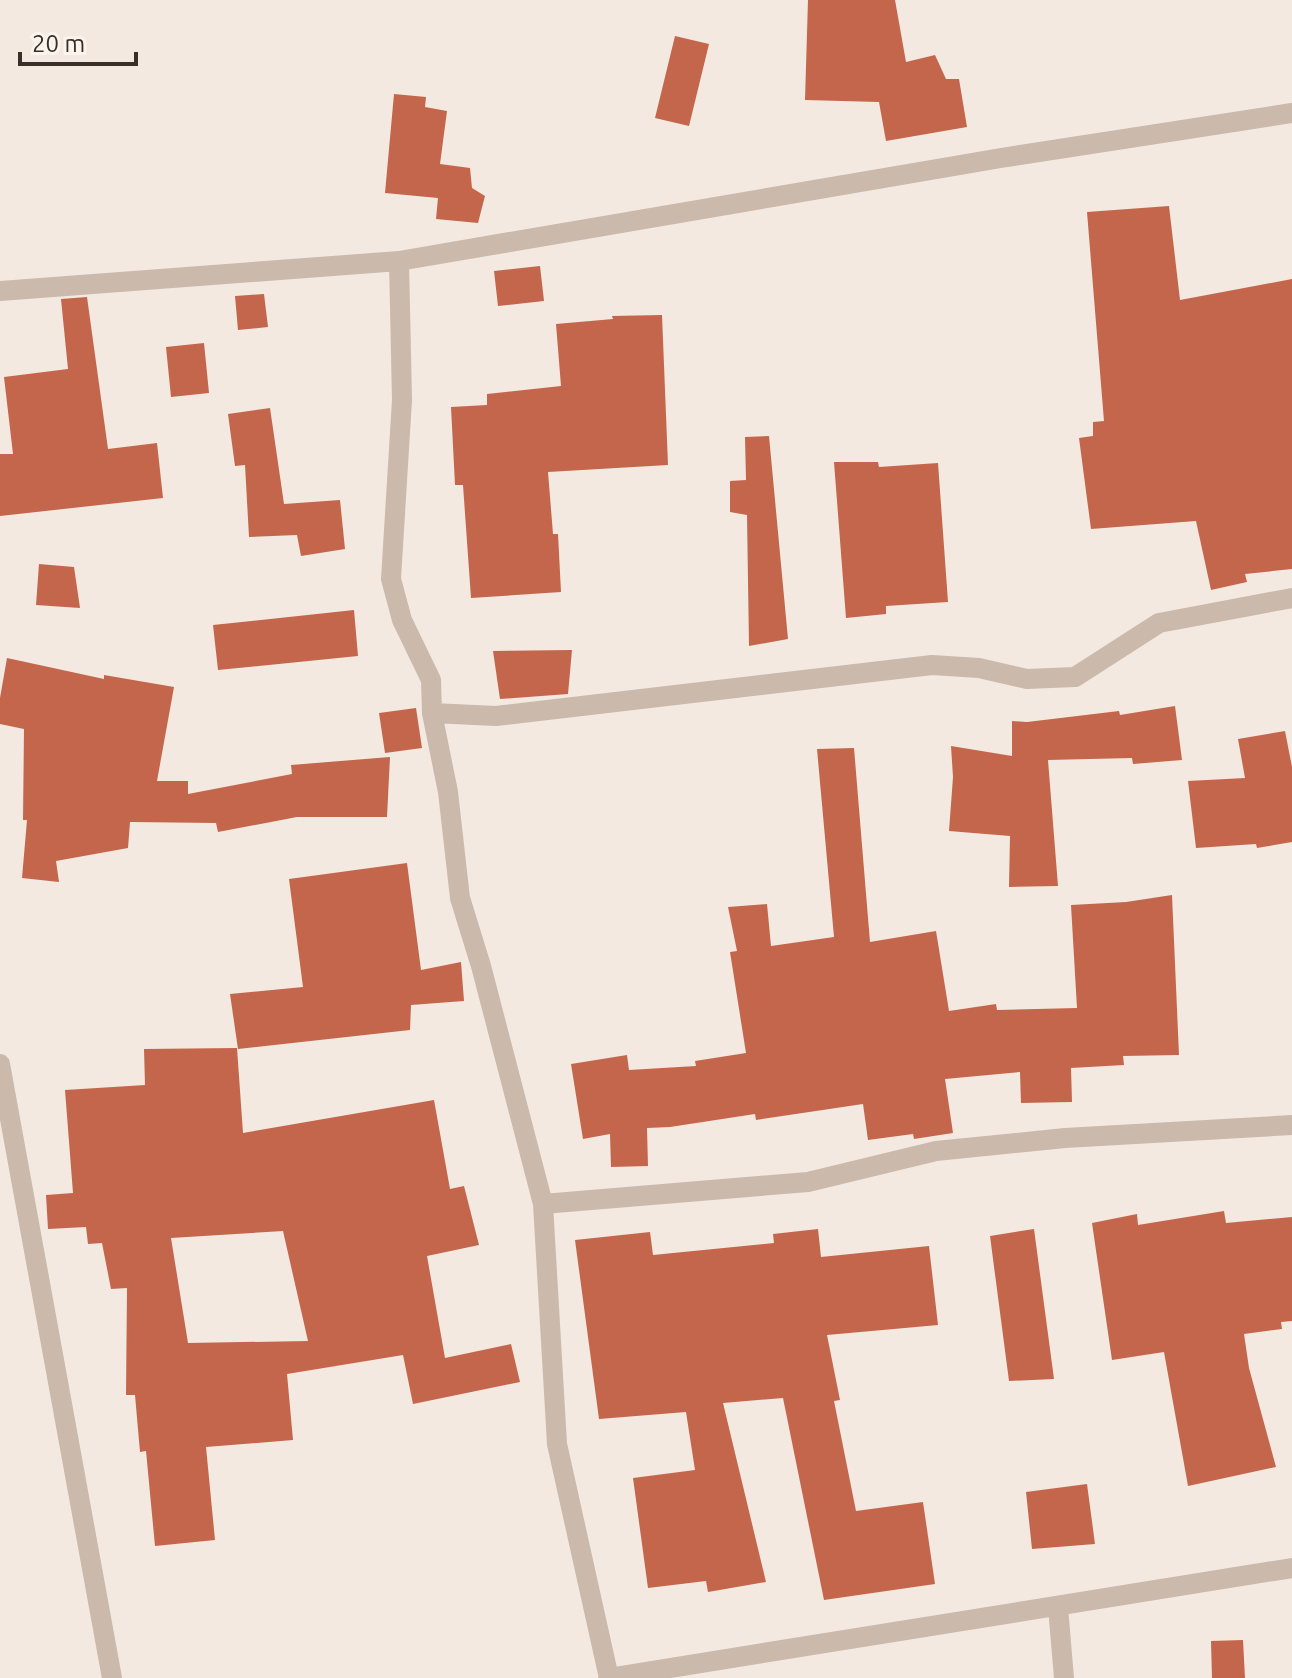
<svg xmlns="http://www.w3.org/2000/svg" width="1292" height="1678" viewBox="0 0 1292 1678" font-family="Ubuntu,sans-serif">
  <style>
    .building { fill: #c4664c; fill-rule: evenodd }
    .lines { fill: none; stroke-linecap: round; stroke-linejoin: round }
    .street { stroke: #cbb9ab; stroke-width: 20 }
  </style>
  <rect width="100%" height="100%" fill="#f3e9e0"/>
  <path class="building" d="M 808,0 L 895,0 L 906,62 L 935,55 L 946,79 L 959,79 L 967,127 L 886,141 L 879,102 L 805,100 Z
    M 675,36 L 709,44 L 689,126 L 655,118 Z
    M 394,94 L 426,97 L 425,107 L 447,111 L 440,164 L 470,168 L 472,188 L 485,196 L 478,223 L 436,219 L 438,198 L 385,193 Z
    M 1169,206 L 1180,300 L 1292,279 L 1292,569 L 1245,574 L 1247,582 L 1211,590 L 1196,521 L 1091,529 L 1079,438 L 1093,436 L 1093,422 L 1104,421 L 1087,212 Z
    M 540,266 L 544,301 L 498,306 L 494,271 Z
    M 264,294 L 268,327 L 238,330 L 235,296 Z
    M 87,297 L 108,449 L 157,443 L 163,498 L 0,516 L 0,454 L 13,454 L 4,377 L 68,369 L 61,299 Z
    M 662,315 L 668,465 L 548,472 L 553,534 L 558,534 L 561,592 L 471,598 L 463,485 L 455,485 L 451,407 L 487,405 L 487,394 L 561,386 L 556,324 L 613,319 L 612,316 Z
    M 204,343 L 209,393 L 171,397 L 166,347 Z
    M 270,408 L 284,504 L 340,500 L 345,549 L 301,556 L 297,535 L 249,537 L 245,465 L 235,466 L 228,414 Z
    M 769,436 L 788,639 L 749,646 L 747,515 L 730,512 L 730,481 L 746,480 L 745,437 Z
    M 834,462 L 878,462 L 879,467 L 938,463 L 948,602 L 886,606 L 886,614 L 846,618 Z
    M 39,564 L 74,567 L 80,608 L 36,605 Z
    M 354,610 L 358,656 L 218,670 L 213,625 Z
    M 572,650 L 568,694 L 500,699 L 493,651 Z
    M 7,658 L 104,679 L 104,675 L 174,687 L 157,781 L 188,781 L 188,794 L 292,774 L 291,765 L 390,757 L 387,817 L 297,817 L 218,832 L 216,823 L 130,822 L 128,848 L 56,861 L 59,882 L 22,878 L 27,820 L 23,820 L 24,729 L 0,724 L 0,698 Z
    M 1175,706 L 1182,760 L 1133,764 L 1132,758 L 1048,760 L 1058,886 L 1009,887 L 1010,836 L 949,831 L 953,777 L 951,746 L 1012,756 L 1012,721 L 1027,722 L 1119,711 L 1120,715 Z
    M 416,708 L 422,748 L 385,753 L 379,713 Z
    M 1285,731 L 1292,767 L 1292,842 L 1257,848 L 1256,844 L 1196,848 L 1188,781 L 1245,778 L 1238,739 Z
    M 854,748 L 870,942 L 936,931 L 949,1011 L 996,1004 L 997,1010 L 1077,1008 L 1071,905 L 1126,902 L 1172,895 L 1179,1055 L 1123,1056 L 1124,1065 L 1071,1068 L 1072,1102 L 1021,1103 L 1020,1072 L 945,1079 L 953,1133 L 914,1139 L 913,1134 L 868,1140 L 863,1104 L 756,1120 L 755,1114 L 670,1127 L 647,1128 L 648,1166 L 611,1167 L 610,1134 L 583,1139 L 571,1064 L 627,1055 L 629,1070 L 696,1066 L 695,1061 L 746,1053 L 730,952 L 737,951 L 728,907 L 767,904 L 771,946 L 834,937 L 817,749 Z
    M 407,863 L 421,970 L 461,962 L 464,1001 L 411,1005 L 410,1030 L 238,1049 L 230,994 L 303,987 L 289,879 Z
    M 237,1048 L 243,1133 L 434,1100 L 450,1189 L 464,1186 L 479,1245 L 427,1256 L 445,1358 L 511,1344 L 520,1382 L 413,1404 L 403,1355 L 287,1374 L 293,1440 L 206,1447 L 215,1540 L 155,1546 L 146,1451 L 140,1452 L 135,1395 L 126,1395 L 127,1288 L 111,1289 L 102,1243 L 88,1244 L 86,1227 L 48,1229 L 46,1195 L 73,1193 L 65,1090 L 145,1085 L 144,1049 ZM 283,1231 L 308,1341 L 188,1343 L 171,1238 Z
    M 1224,1211 L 1226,1223 L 1292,1217 L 1292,1321 L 1281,1322 L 1282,1329 L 1244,1334 L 1249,1368 L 1276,1467 L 1188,1486 L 1164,1352 L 1112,1360 L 1092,1223 L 1137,1214 L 1138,1225 Z
    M 818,1229 L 821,1257 L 929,1246 L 938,1325 L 827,1335 L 840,1400 L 834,1401 L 856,1511 L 923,1502 L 935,1584 L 824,1600 L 783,1398 L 723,1403 L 766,1582 L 708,1592 L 706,1581 L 648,1588 L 633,1478 L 695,1470 L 686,1412 L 599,1419 L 575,1240 L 650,1232 L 653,1255 L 774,1243 L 773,1234 Z
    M 1034,1229 L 1054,1379 L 1009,1381 L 990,1236 Z
    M 1087,1484 L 1095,1544 L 1032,1549 L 1026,1492 Z
    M 1243,1640 L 1245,1678 L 1212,1678 L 1211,1641 Z"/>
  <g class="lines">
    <path class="street" d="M 399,261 L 402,400 L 391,579 L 402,620 L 431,680 L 432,713 L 496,716 L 932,665 L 979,668 L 1027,679 L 1075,677 L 1159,623 L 1292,598
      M 0,291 L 399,261 L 1001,158 L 1292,113
      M 432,713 L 448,792 L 460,898 L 481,966 L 543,1204 L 557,1444 L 609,1678
      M 0,1064 L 112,1678
      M 543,1204 L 808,1182 L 936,1151 L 1065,1138 L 1292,1125
      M 1058,1607 L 1064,1678
      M 608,1678 L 1292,1568"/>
  </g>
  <path d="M20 52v12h116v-12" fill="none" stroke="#392f2a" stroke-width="4"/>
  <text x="32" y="52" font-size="24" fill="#392f2a" stroke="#faf4ed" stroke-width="6" paint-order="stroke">20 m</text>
</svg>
